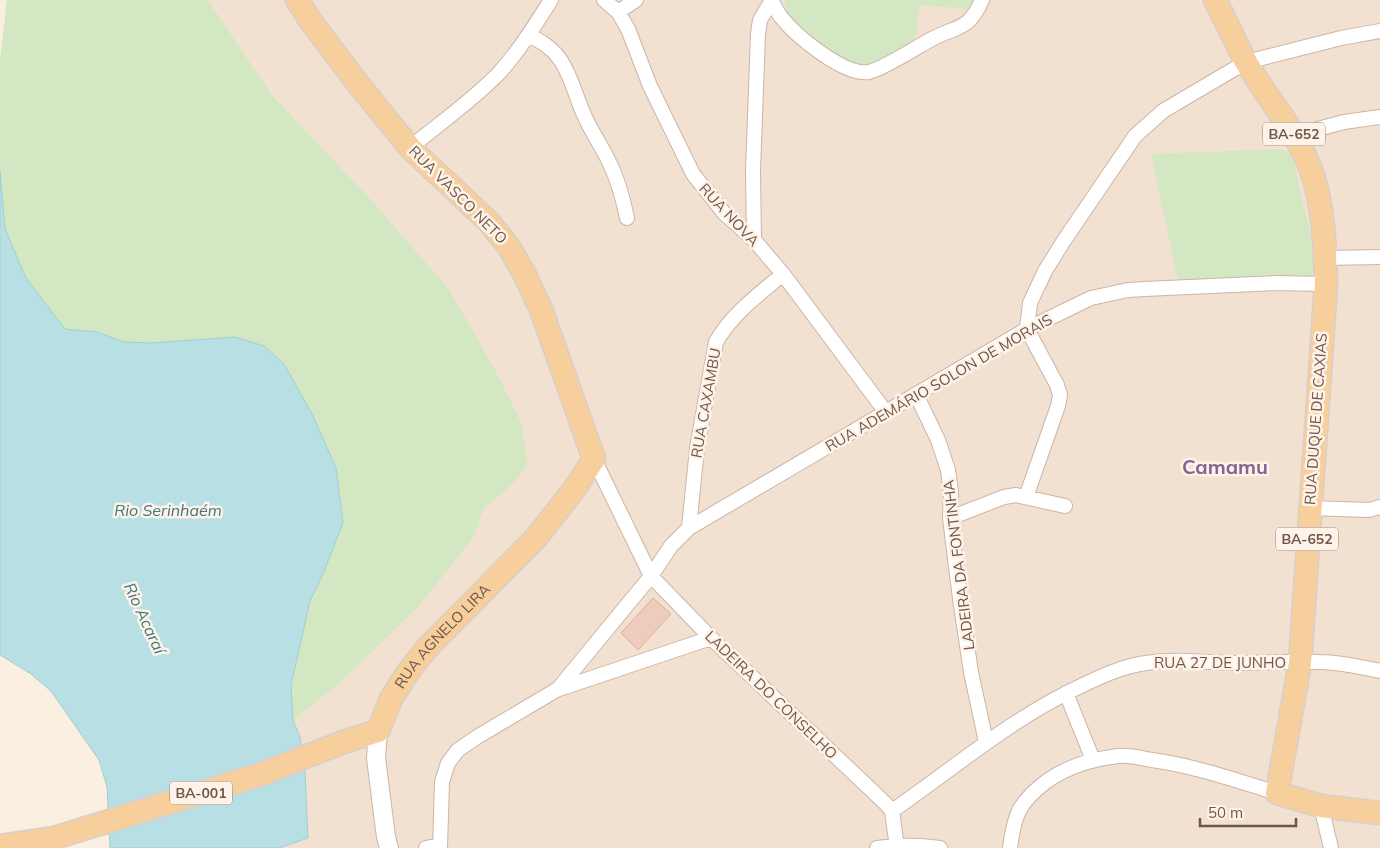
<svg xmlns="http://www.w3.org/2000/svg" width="1380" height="848" viewBox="0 0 1380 848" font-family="Mulish,sans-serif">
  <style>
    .residential { fill: #f2e0d1 }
    .green { fill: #d3e7c2 }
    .water { fill: #b8dfe3; stroke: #9fcfd4 }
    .building { fill: #ecb; stroke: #e0b19c }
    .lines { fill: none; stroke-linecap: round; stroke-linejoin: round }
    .minor-casing { stroke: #cab6a9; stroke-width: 16 }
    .tertiary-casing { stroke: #cab6a9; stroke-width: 20 }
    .primary-casing { stroke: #d7cfcc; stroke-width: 25 }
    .minor { stroke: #fff; stroke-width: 14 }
    .tertiary { stroke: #fff; stroke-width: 18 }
    .primary { stroke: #f6cf9d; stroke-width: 22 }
    .labels { text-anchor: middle; stroke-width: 5; stroke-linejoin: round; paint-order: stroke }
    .shield { fill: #fef3e8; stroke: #9b8479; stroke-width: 1 }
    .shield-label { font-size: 14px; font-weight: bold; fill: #70554a }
    .street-label { font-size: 15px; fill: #70554a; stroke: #fef3e8 }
    .water-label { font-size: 16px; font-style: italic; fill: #42777c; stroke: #fef3e8 }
    .district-label { font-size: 20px; font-weight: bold; fill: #816694; stroke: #fef3e8 }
  </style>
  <rect width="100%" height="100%" fill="#fbefe2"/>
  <path class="residential" d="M 208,0 L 1380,0 L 1380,848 L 279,848 L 308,838 L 305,773 L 300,737 L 293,720 L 339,684 L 420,605 L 474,537 L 484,508 L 508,489 L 521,422 L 496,371 L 449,289 L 375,204 L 272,95 Z"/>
  <path class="green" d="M 7,0 L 208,0 L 272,95 L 375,204 L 449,289 L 496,371 L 521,422 L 528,464 L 508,489 L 484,508 L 474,537 L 420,605 L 339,684 L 293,720 L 291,685 L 310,601 L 323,574 L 343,522 L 336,468 L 312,414 L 284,364 L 235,337 L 151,343 L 124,342 L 97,332 L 65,329 L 26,278 L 5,229 L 0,170 L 0,60 Z
    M 785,0 L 973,0 L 970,9 L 920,5 L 915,40 L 868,66 L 841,60 L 786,20 Z
    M 1282,149 L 1292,156 L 1320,275 L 1317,280 L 1179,285 L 1151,154 Z"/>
  <path class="water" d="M 0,170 L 5,229 L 26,278 L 65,329 L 97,332 L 124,342 L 151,343 L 235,337 L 264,346 L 284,364 L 312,414 L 336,468 L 343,523 L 323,574 L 310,601 L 291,685 L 293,720 L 300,737 L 305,773 L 308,838 L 279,848 L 110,848 L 107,787 L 99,760 L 51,691 L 31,674 L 0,655 Z"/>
  <path class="building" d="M 653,598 L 671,614 L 638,650 L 621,633 Z"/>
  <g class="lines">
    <g class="minor-casing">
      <path id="minor" d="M 604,0 L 618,12 L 628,29 L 650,86 L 693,174 L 724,213 L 754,240 L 783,274 L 885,411
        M 771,0 C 774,5 777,12 781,17 C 796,36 844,76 869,72 C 883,69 917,47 930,40 C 957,25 968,32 982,0
        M 618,12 L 636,0
        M 529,35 C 540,41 551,47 559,58 C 571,74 576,98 585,117 C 592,133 603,148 610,164 C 619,182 623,199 627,218
        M 1295,135 L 1344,122 L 1380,117
        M 410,148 C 440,123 473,100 499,73 C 519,51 535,25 551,0
        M 754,240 L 753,171 L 758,34 L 760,20 L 772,0
        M 1326,258 L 1380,257
        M 916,394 L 938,440 L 948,470 L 951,492 L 950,518 L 960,599 L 971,672 L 986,742
        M 594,459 L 651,576 L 711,638 L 885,803 L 892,811 L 897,848
        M 1026,497 L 1058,406 L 1060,395 L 1057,385 L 1027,329 L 1030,303 L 1045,271 L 1063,242 L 1135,136 L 1163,111 L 1246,62 L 1341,38 L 1380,31
        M 1309,508 L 1369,510 L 1380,507
        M 950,518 L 1004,497 L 1016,495 L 1065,506
        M 689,528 L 697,448 L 716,342 C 732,314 758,295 783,274
        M 559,689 L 711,638
        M 1066,693 L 1093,760
        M 1321,806 L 1331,848
        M 892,811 C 957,766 1013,717 1085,684 C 1104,675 1124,666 1146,663 C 1177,658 1209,663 1240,663 C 1267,663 1294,661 1320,662 C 1340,662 1360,667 1380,671
        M 426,848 L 440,845
        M 440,848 L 442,782 L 448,763 L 458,750 L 477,737 L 558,689 L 651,576 L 671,546 L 689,528 L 1027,329 L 1091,298 L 1128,290 L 1145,289 L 1275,283 L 1326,284
        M 877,848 C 899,845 919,845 940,848
        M 1010,848 C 1014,815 1019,802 1047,781 C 1068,766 1092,759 1118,756 C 1128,755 1141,758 1152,760 C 1195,766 1235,780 1277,793"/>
    </g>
    <g class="tertiary-casing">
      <path id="tertiary" d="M 378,731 L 376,758 L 386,837 L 389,848"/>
    </g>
    <g class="primary-casing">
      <g id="primary">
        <path d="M 1215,0 C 1226,20 1235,42 1246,62 C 1268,100 1295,128 1311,170 C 1324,205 1325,247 1326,284 L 1300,663 L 1277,793 L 1321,806 L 1380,813"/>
        <path id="s1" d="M 0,846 L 54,838 L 259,775 L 346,741 L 378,731 L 391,699 L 408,672 L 429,646 L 536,538 L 575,488 L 594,459 L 542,312 L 525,275 L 509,247 L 489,222 L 410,148 L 359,85 L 312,23 L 297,0"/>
      </g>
    </g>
    <use href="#minor" class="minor"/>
    <use href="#tertiary" class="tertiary"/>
    <use href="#primary" class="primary"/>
  </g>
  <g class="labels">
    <g class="shield">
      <rect x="1263" y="122.5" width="62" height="23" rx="4"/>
      <rect x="1276" y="527.5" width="62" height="23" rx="4"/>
      <rect x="170" y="781.5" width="62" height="23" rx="4"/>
    </g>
    <g class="shield-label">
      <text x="1294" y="139">BA-652</text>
      <text x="1307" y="544">BA-652</text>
      <text x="201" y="798">BA-001</text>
    </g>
    <g class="street-label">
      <text transform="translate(458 195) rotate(45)" y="5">RUA VASCO NETO</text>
      <text transform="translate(729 215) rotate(47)" y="5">RUA NOVA</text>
      <text transform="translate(939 383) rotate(-30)" y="5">RUA ADEMÁRIO SOLON DE MORAIS</text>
      <text transform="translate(706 403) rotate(-80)" y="5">RUA CAXAMBU</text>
      <text transform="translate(1316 419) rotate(-86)" y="5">RUA DUQUE DE CAXIAS</text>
      <text transform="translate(959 565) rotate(-97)" y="5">LADEIRA DA FONTINHA</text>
      <text dy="5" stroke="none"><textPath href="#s1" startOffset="512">RUA AGNELO LIRA</textPath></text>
      <text x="1220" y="668">RUA 27 DE JUNHO</text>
      <text transform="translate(771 695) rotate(44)" y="5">LADEIRA DO CONSELHO</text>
    </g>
    <g class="water-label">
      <text x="168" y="516">Rio Serinhaém</text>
      <text transform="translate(145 618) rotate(65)" y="6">Rio Acaraí</text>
    </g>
    <g class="district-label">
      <text x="1225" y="474">Camamu</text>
    </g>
  </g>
  <path d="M1200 818v8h96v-8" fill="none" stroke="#70554a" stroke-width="2.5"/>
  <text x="1208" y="818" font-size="15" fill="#70554a" stroke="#fef3e8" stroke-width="4" paint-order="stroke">50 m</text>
</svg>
